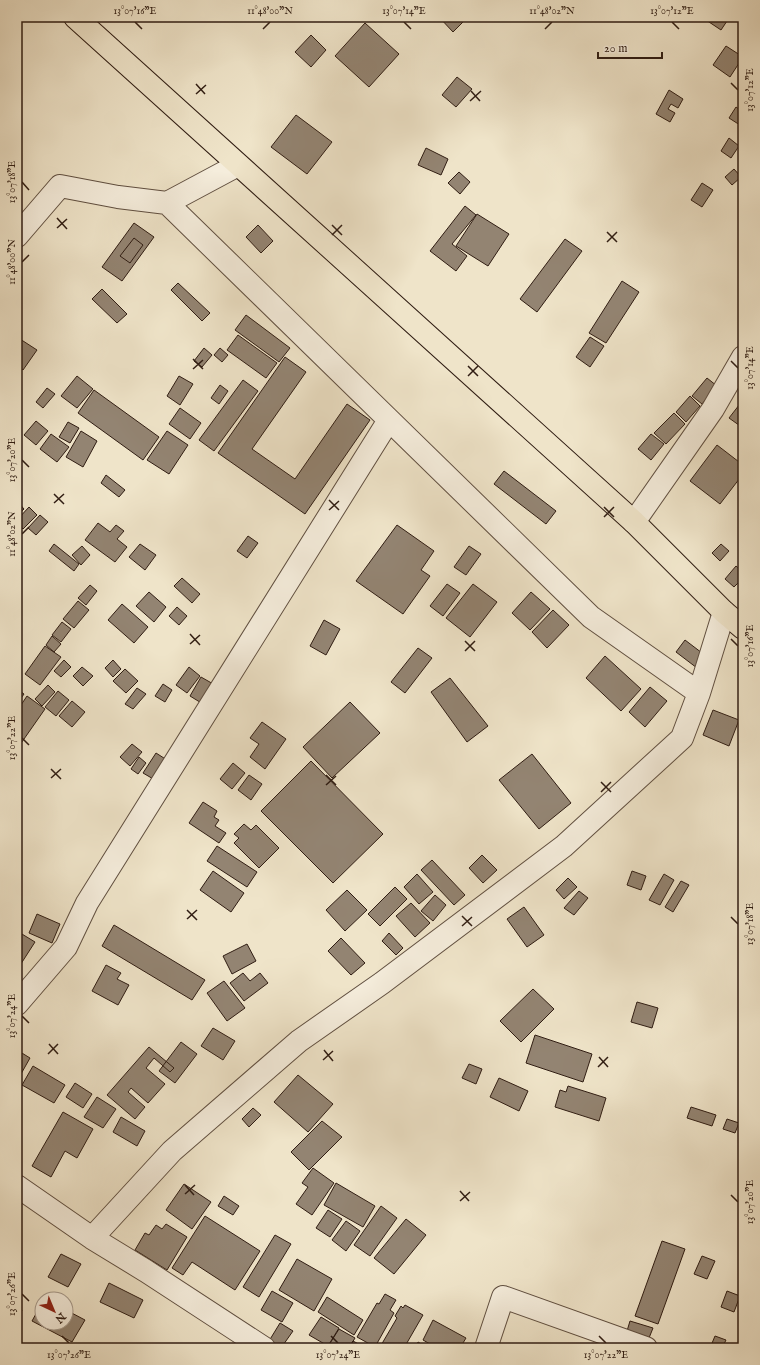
<svg xmlns="http://www.w3.org/2000/svg" width="760" height="1365" viewBox="0 0 760 1365" font-family="'IM FELL English',serif">
  <style>
    .building { fill: #938472; stroke: #301d13 }
    .lines { fill: none; stroke-linecap: round; stroke-linejoin: round }
    .minor-casing { stroke: #604f40; stroke-width: 24 }
    .highway-casing { stroke: #301d13; stroke-width: 24 }
    .minor { stroke: #f5eddc; stroke-width: 22 }
    .highway { stroke: #efe4c9; stroke-width: 22 }
    .ticks { fill: none; stroke: #301d13; stroke-width: 1.5 }
    .neatline { fill: none; stroke: #301d13; stroke-width: 1.5 }
    .ticks-label { font-size: 10px; text-anchor: middle; fill: #301d13 }
  </style>
  <rect width="100%" height="100%" fill="#efe4c9"/>
  <filter id="stains"><feTurbulence type="fractalNoise" baseFrequency=".005" numOctaves="4"/><feColorMatrix values="0 0 0 0 .2 0 0 0 0 .09 0 0 0 0 .02 0 0 0 .5 -.17"/></filter>
  <radialGradient id="worn" r=".72"><stop offset=".6" stop-color="#630" stop-opacity="0"/><stop offset="1" stop-color="#630" stop-opacity=".3"/></radialGradient>
  <path class="building" d="M 439,17 L 468,17 L 453,32 Z
    M 708,17 L 721,17 L 727,21 L 721,30 L 706,20 Z
    M 365,23 L 399,54 L 369,87 L 335,56 Z
    M 311,35 L 326,50 L 311,67 L 295,52 Z
    M 726,46 L 743,57 L 730,77 L 713,65 Z
    M 457,77 L 472,89 L 456,107 L 442,95 Z
    M 669,90 L 683,99 L 678,108 L 671,104 L 668,109 L 675,113 L 670,122 L 656,114 Z
    M 736,107 L 743,112 L 743,127 L 729,118 Z
    M 296,115 L 332,142 L 307,174 L 271,147 Z
    M 729,138 L 739,146 L 731,158 L 721,151 Z
    M 426,148 L 448,159 L 441,175 L 418,165 Z
    M 734,169 L 741,177 L 732,185 L 725,177 Z
    M 459,172 L 470,182 L 460,194 L 448,183 Z
    M 702,183 L 713,190 L 702,207 L 691,200 Z
    M 465,206 L 476,215 L 452,244 L 467,256 L 456,271 L 430,251 Z
    M 477,214 L 509,234 L 488,266 L 456,246 Z
    M 134,223 L 154,237 L 122,281 L 102,267 Z
    M 258,225 L 273,241 L 261,253 L 246,237 Z
    M 134,238 L 143,245 L 130,263 L 120,256 Z
    M 565,239 L 582,251 L 537,312 L 520,299 Z
    M 622,281 L 639,292 L 606,343 L 589,333 Z
    M 178,283 L 210,313 L 202,321 L 171,290 Z
    M 102,289 L 127,314 L 117,323 L 92,299 Z
    M 246,315 L 290,348 L 279,362 L 235,330 Z
    M 238,335 L 277,363 L 266,378 L 227,350 Z
    M 590,337 L 604,346 L 590,367 L 576,357 Z
    M 20,339 L 37,350 L 23,370 L 17,365 L 17,344 Z
    M 204,348 L 212,355 L 202,367 L 194,361 Z
    M 220,348 L 228,355 L 222,362 L 214,355 Z
    M 285,357 L 306,372 L 252,449 L 295,479 L 347,404 L 370,420 L 305,514 L 218,453 Z
    M 77,376 L 93,389 L 77,408 L 61,396 Z
    M 179,376 L 193,384 L 180,405 L 167,396 Z
    M 707,378 L 717,386 L 702,404 L 692,396 Z
    M 243,380 L 258,391 L 214,451 L 199,440 Z
    M 220,385 L 228,391 L 219,404 L 211,398 Z
    M 47,388 L 55,394 L 43,408 L 36,402 Z
    M 94,390 L 159,437 L 143,460 L 78,413 Z
    M 690,396 L 700,406 L 686,422 L 676,412 Z
    M 743,400 L 743,428 L 729,418 Z
    M 180,408 L 201,423 L 190,439 L 169,424 Z
    M 674,413 L 685,424 L 666,444 L 654,433 Z
    M 36,421 L 48,431 L 36,445 L 24,435 Z
    M 68,422 L 79,428 L 70,443 L 59,437 Z
    M 81,431 L 97,441 L 83,467 L 66,457 Z
    M 167,431 L 188,445 L 169,474 L 147,460 Z
    M 51,434 L 69,447 L 57,462 L 40,449 Z
    M 651,434 L 664,444 L 651,460 L 638,449 Z
    M 717,445 L 743,465 L 743,474 L 720,504 L 690,481 Z
    M 504,471 L 556,511 L 546,524 L 494,484 Z
    M 106,475 L 125,490 L 119,497 L 101,483 Z
    M 17,501 L 24,509 L 17,516 Z
    M 29,507 L 37,515 L 23,529 L 17,523 L 17,520 Z
    M 40,515 L 48,522 L 36,535 L 28,528 Z
    M 98,523 L 110,532 L 116,525 L 124,531 L 117,539 L 127,547 L 115,562 L 85,540 Z
    M 397,525 L 434,551 L 421,570 L 430,576 L 403,614 L 356,581 Z
    M 248,536 L 258,543 L 247,558 L 237,551 Z
    M 54,544 L 79,564 L 74,571 L 49,551 Z
    M 140,544 L 156,555 L 145,570 L 129,557 Z
    M 721,544 L 729,551 L 720,561 L 712,553 Z
    M 82,546 L 90,555 L 81,565 L 72,555 Z
    M 469,546 L 481,554 L 466,575 L 454,567 Z
    M 736,566 L 743,572 L 743,578 L 734,587 L 725,579 Z
    M 182,578 L 200,594 L 192,603 L 174,586 Z
    M 447,584 L 460,593 L 443,616 L 430,606 Z
    M 473,584 L 497,602 L 470,637 L 446,618 Z
    M 90,585 L 97,591 L 86,605 L 78,598 Z
    M 149,592 L 166,607 L 154,622 L 136,606 Z
    M 531,592 L 550,609 L 530,630 L 512,613 Z
    M 78,601 L 89,610 L 74,628 L 63,619 Z
    M 122,604 L 148,627 L 134,643 L 108,620 Z
    M 177,607 L 187,616 L 179,625 L 169,616 Z
    M 553,610 L 569,625 L 547,648 L 532,632 Z
    M 324,620 L 340,629 L 326,655 L 310,646 Z
    M 62,622 L 71,629 L 61,642 L 52,635 Z
    M 52,636 L 61,644 L 54,652 L 46,645 Z
    M 685,640 L 706,656 L 697,668 L 676,652 Z
    M 45,646 L 61,657 L 40,685 L 25,674 Z
    M 418,648 L 432,658 L 405,693 L 391,682 Z
    M 605,656 L 641,689 L 621,711 L 586,678 Z
    M 64,660 L 71,667 L 61,677 L 54,671 Z
    M 113,660 L 121,669 L 113,677 L 105,668 Z
    M 82,667 L 93,676 L 83,686 L 73,676 Z
    M 189,667 L 200,676 L 187,693 L 176,685 Z
    M 125,669 L 138,681 L 126,693 L 113,681 Z
    M 201,677 L 215,685 L 203,704 L 190,696 Z
    M 450,678 L 488,726 L 467,742 L 431,692 Z
    M 163,684 L 172,690 L 165,702 L 155,696 Z
    M 48,685 L 55,692 L 42,706 L 35,699 Z
    M 650,687 L 667,701 L 645,727 L 629,712 Z
    M 137,688 L 146,694 L 133,709 L 125,704 Z
    M 17,689 L 24,694 L 17,704 Z
    M 58,691 L 69,700 L 56,716 L 45,707 Z
    M 27,696 L 45,709 L 17,749 L 17,711 Z
    M 72,701 L 85,712 L 72,727 L 59,716 Z
    M 350,702 L 380,733 L 332,778 L 303,747 Z
    M 713,710 L 739,720 L 729,746 L 703,735 Z
    M 262,722 L 286,739 L 265,769 L 250,757 L 259,744 L 250,738 Z
    M 132,744 L 142,752 L 130,766 L 120,757 Z
    M 156,753 L 167,760 L 155,780 L 143,773 Z
    M 532,754 L 571,803 L 539,829 L 499,780 Z
    M 139,757 L 146,763 L 138,774 L 131,769 Z
    M 311,761 L 383,834 L 333,883 L 261,811 Z
    M 233,763 L 245,773 L 232,789 L 220,779 Z
    M 249,775 L 262,784 L 251,800 L 238,790 Z
    M 203,802 L 217,811 L 214,817 L 219,820 L 215,826 L 226,833 L 219,843 L 189,823 Z
    M 244,824 L 251,830 L 256,825 L 279,848 L 259,868 L 234,843 L 239,838 L 234,834 Z
    M 217,846 L 257,872 L 247,887 L 207,861 Z
    M 482,855 L 497,870 L 483,883 L 469,868 Z
    M 432,860 L 465,895 L 454,905 L 421,870 Z
    M 213,871 L 244,893 L 231,912 L 200,890 Z
    M 632,871 L 646,876 L 641,890 L 627,885 Z
    M 417,874 L 433,892 L 419,904 L 404,887 Z
    M 664,874 L 674,880 L 660,905 L 649,900 Z
    M 568,878 L 577,887 L 564,899 L 556,890 Z
    M 681,881 L 689,885 L 673,912 L 665,907 Z
    M 395,887 L 407,899 L 380,926 L 368,914 Z
    M 347,890 L 367,910 L 345,931 L 326,910 Z
    M 579,891 L 588,898 L 574,915 L 564,908 Z
    M 435,895 L 446,905 L 433,921 L 421,911 Z
    M 411,903 L 430,923 L 415,937 L 396,916 Z
    M 524,907 L 544,935 L 527,947 L 507,919 Z
    M 37,914 L 60,924 L 52,943 L 29,933 Z
    M 114,925 L 205,980 L 192,1000 L 102,946 Z
    M 17,931 L 35,942 L 17,970 Z
    M 389,933 L 403,948 L 396,955 L 382,941 Z
    M 341,938 L 365,963 L 351,975 L 328,951 Z
    M 247,944 L 256,961 L 232,974 L 223,956 Z
    M 106,965 L 121,973 L 117,979 L 129,985 L 118,1005 L 92,991 Z
    M 243,973 L 250,981 L 260,973 L 268,983 L 244,1001 L 230,983 Z
    M 224,981 L 245,1008 L 227,1021 L 207,993 Z
    M 533,989 L 554,1009 L 521,1042 L 500,1021 Z
    M 637,1002 L 658,1008 L 652,1028 L 631,1022 Z
    M 213,1028 L 235,1041 L 223,1060 L 201,1046 Z
    M 535,1035 L 592,1054 L 583,1082 L 526,1063 Z
    M 181,1042 L 197,1054 L 175,1083 L 159,1071 Z
    M 149,1047 L 174,1068 L 170,1072 L 154,1058 L 146,1068 L 165,1084 L 148,1103 L 131,1088 L 128,1092 L 145,1107 L 135,1119 L 107,1095 Z
    M 17,1050 L 30,1058 L 17,1081 Z
    M 469,1064 L 482,1069 L 476,1084 L 462,1078 Z
    M 33,1066 L 65,1085 L 54,1103 L 22,1085 Z
    M 298,1075 L 333,1104 L 308,1132 L 274,1102 Z
    M 499,1078 L 528,1091 L 519,1111 L 490,1097 Z
    M 75,1083 L 92,1094 L 83,1108 L 66,1097 Z
    M 568,1086 L 606,1098 L 599,1121 L 555,1107 L 560,1090 L 566,1092 Z
    M 97,1097 L 116,1109 L 103,1128 L 84,1117 Z
    M 691,1107 L 716,1115 L 712,1126 L 687,1118 Z
    M 253,1108 L 261,1115 L 249,1127 L 242,1119 Z
    M 63,1112 L 93,1129 L 77,1158 L 65,1151 L 51,1177 L 32,1166 Z
    M 121,1117 L 145,1131 L 137,1146 L 113,1132 Z
    M 727,1119 L 739,1123 L 735,1133 L 723,1129 Z
    M 322,1121 L 342,1137 L 309,1170 L 291,1152 Z
    M 313,1168 L 334,1183 L 312,1215 L 296,1204 L 308,1187 L 302,1183 Z
    M 336,1183 L 375,1206 L 363,1227 L 324,1205 Z
    M 184,1184 L 211,1202 L 192,1229 L 166,1210 Z
    M 224,1196 L 239,1206 L 233,1215 L 218,1206 Z
    M 381,1206 L 397,1218 L 370,1256 L 354,1245 Z
    M 328,1210 L 342,1219 L 330,1237 L 316,1228 Z
    M 205,1216 L 260,1251 L 235,1290 L 192,1262 L 183,1275 L 172,1268 Z
    M 406,1219 L 426,1235 L 394,1274 L 374,1258 Z
    M 346,1221 L 360,1231 L 346,1251 L 332,1240 Z
    M 166,1224 L 187,1237 L 167,1270 L 135,1250 L 145,1233 L 149,1235 L 156,1225 L 162,1229 Z
    M 275,1235 L 291,1244 L 259,1297 L 243,1287 Z
    M 662,1241 L 685,1249 L 658,1324 L 635,1316 Z
    M 61,1254 L 81,1264 L 68,1287 L 48,1277 Z
    M 702,1256 L 715,1261 L 707,1279 L 694,1274 Z
    M 297,1259 L 332,1279 L 314,1311 L 279,1290 Z
    M 109,1283 L 143,1300 L 134,1318 L 100,1302 Z
    M 272,1291 L 293,1303 L 282,1322 L 261,1310 Z
    M 727,1291 L 740,1296 L 734,1312 L 721,1307 Z
    M 385,1294 L 396,1300 L 390,1310 L 394,1313 L 375,1347 L 357,1337 L 377,1303 L 379,1304 Z
    M 327,1297 L 363,1320 L 354,1335 L 318,1312 Z
    M 42,1303 L 42,1323 L 66,1323 L 66,1310 L 85,1320 L 72,1342 L 32,1321 Z
    M 405,1305 L 423,1315 L 404,1348 L 380,1347 L 397,1318 L 395,1316 L 401,1306 L 403,1308 Z
    M 17,1308 L 22,1310 L 17,1322 Z
    M 321,1317 L 339,1328 L 328,1346 L 309,1335 Z
    M 433,1320 L 466,1338 L 460,1348 L 437,1348 L 423,1340 Z
    M 630,1321 L 653,1328 L 649,1338 L 627,1331 Z
    M 280,1323 L 293,1331 L 281,1348 L 269,1341 Z
    M 339,1329 L 355,1338 L 349,1348 L 327,1348 Z
    M 715,1336 L 726,1340 L 722,1348 L 710,1348 Z
    M 353,1341 L 366,1348 L 349,1348 Z
    M 418,1342 L 428,1348 L 415,1348 Z"/>
  <g class="lines">
    <g class="minor-casing">
      <path id="minor" d="M 167,203 L 591,617 L 699,693 L 724,612
        M 17,236 L 60,186 L 118,197 L 167,203 L 238,165
        M 634,522 L 713,409 L 743,357
        M 17,1004 L 66,947 L 87,903 L 389,420
        M 17,1186 L 92,1238 L 146,1271 L 264,1348
        M 92,1238 L 172,1151 L 299,1041 L 382,983 L 564,846 L 682,738 L 699,693
        M 486,1348 L 503,1297 L 646,1348"/>
    </g>
    <g class="highway-casing">
      <path id="highway" d="M 75,17 L 634,522 L 724,612 L 743,628"/>
    </g>
    <use href="#minor" class="minor"/>
    <use href="#highway" class="highway"/>
  </g>
  <path class="ticks" d="M 135,22 L 142,29M 404,22 L 411,29M 672,22 L 679,29M 263,29 L 270,22M 545,29 L 552,22M 731,83 L 738,90M 196,84 L 205,94M 471,91 L 480,101M 196,94 L 206,85M 470,101 L 481,91M 22,182 L 29,190M 57,218 L 67,229M 332,225 L 342,235M 57,228 L 67,219M 607,232 L 617,242M 332,235 L 342,225M 607,242 L 617,232M 22,262 L 29,255M 193,359 L 203,369M 731,361 L 738,368M 468,366 L 478,376M 193,369 L 203,360M 468,376 L 478,366M 22,460 L 29,467M 54,494 L 64,504M 329,500 L 339,510M 54,503 L 64,494M 604,507 L 614,517M 329,510 L 339,501M 604,517 L 614,507M 22,534 L 29,527M 190,634 L 200,645M 731,639 L 738,646M 465,641 L 475,651M 190,644 L 200,635M 465,651 L 475,641M 22,738 L 29,745M 51,769 L 61,779M 326,775 L 336,785M 51,778 L 61,769M 601,782 L 611,792M 326,785 L 336,776M 601,792 L 611,782M 187,910 L 197,920M 462,916 L 472,926M 731,917 L 738,924M 187,919 L 197,910M 462,926 L 472,917M 22,1016 L 29,1023M 49,1044 L 58,1054M 324,1050 L 333,1061M 48,1054 L 58,1044M 599,1057 L 608,1067M 323,1060 L 333,1051M 598,1067 L 608,1057M 185,1185 L 194,1195M 460,1191 L 469,1201M 185,1194 L 195,1185M 731,1195 L 738,1202M 460,1201 L 470,1192M 22,1294 L 29,1301M 62,1336 L 69,1343M 331,1336 L 338,1343M 599,1336 L 606,1343"/>
  <rect width="760" height="1365" fill="none" stroke="#efe4c9" stroke-width="44"/>
  <g transform="translate(54 1311) rotate(136)"><circle r="19" fill="#f5eddc" stroke="#a69a8c"/>
  <path d="M0-3L7 15L0 10L-7 15Z" fill="#8f2418"/>
  <text y="-6" font-size="11" font-weight="bold" text-anchor="middle" fill="#301d13">N</text>
  </g>
  <path d="M598 52v6h64v-6" fill="none" stroke="#301d13" stroke-width="2"/>
  <text x="604" y="52" font-size="12" fill="#301d13" stroke="#f5eddc" stroke-width="3" paint-order="stroke">20 m</text>
  <rect x="22" y="22" width="716" height="1321" class="neatline"/>
  <g class="ticks-label">
    <text x="135" y="14">13°07'16"E</text>
    <text x="270" y="14">11°48'00"N</text>
    <text x="404" y="14">13°07'14"E</text>
    <text x="552" y="14">11°48'02"N</text>
    <text x="672" y="14">13°07'12"E</text>
    <text transform="translate(749 90) rotate(-90)" y="4">13°07'12"E</text>
    <text transform="translate(11 182) rotate(-90)" y="4">13°07'18"E</text>
    <text transform="translate(11 262) rotate(-90)" y="4">11°48'00"N</text>
    <text transform="translate(749 368) rotate(-90)" y="4">13°07'14"E</text>
    <text transform="translate(11 460) rotate(-90)" y="4">13°07'20"E</text>
    <text transform="translate(11 534) rotate(-90)" y="4">11°48'02"N</text>
    <text transform="translate(749 646) rotate(-90)" y="4">13°07'16"E</text>
    <text transform="translate(11 738) rotate(-90)" y="4">13°07'22"E</text>
    <text transform="translate(749 924) rotate(-90)" y="4">13°07'18"E</text>
    <text transform="translate(11 1016) rotate(-90)" y="4">13°07'24"E</text>
    <text transform="translate(749 1202) rotate(-90)" y="4">13°07'20"E</text>
    <text transform="translate(11 1294) rotate(-90)" y="4">13°07'26"E</text>
    <text x="69" y="1358">13°07'26"E</text>
    <text x="338" y="1358">13°07'24"E</text>
    <text x="606" y="1358">13°07'22"E</text>
  </g>
  <rect width="100%" height="100%" filter="url(#stains)"/>
  <rect width="100%" height="100%" fill="url(#worn)"/>
</svg>
